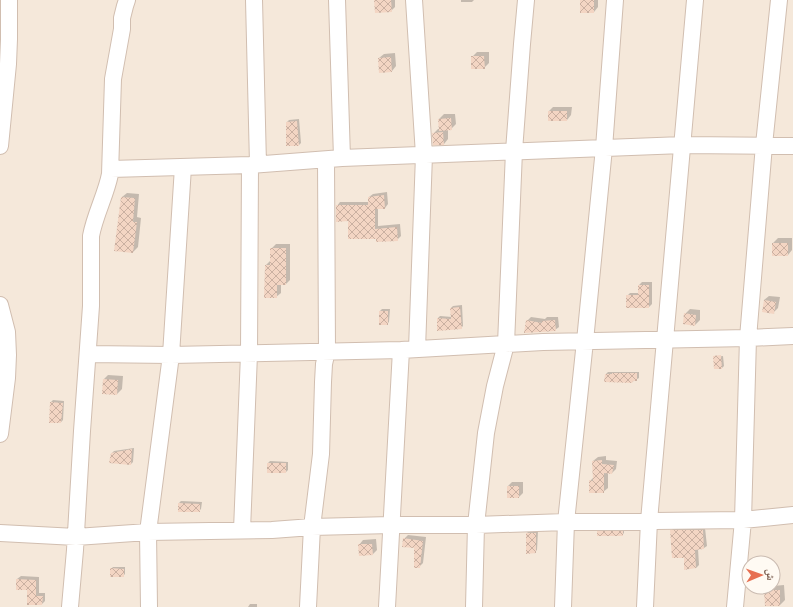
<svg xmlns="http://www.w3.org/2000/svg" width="793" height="607" viewBox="0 0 793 607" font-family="'Work Sans','Noto Naskh Arabic',sans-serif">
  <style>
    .residential { fill: #f5e8da; fill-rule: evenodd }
    .shadow { fill: #0003 }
    .building { fill: url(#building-cross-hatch) }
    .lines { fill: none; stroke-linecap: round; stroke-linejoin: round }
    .minor-casing { stroke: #d1beb0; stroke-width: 18 }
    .minor { stroke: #fff; stroke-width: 16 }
  </style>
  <defs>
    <pattern id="building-cross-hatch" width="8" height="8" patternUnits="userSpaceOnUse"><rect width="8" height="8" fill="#f3d5c3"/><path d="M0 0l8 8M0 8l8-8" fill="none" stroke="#cab0a1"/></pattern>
  </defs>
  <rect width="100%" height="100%" fill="#fdf6ec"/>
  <path class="residential" d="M 0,0 L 793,0 L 793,607 L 0,607 ZM 749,563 L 773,563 L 773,587 L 749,587 Z"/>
  <path class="shadow" d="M 375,0 L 395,0 L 395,7 L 391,11 Z
    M 461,0 L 474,0 L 472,2 L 461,2 Z
    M 582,0 L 598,0 L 598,7 L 594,12 Z
    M 477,52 L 489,52 L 489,63 L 484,68 L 472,57 Z
    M 395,53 L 396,66 L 392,71 L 379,58 L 384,54 Z
    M 553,107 L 572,107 L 571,115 L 567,120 L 549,111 Z
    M 444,114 L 455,114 L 456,124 L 451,129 L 448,129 L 448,139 L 444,144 L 433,134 L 438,129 L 440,129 L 439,119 Z
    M 299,119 L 301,143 L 299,145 L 287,122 L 289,120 Z
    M 387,192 L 388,204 L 385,208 L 378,208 L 378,226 L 400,224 L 401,236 L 397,240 L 377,238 L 349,220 L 337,206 L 340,202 L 369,202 L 369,197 L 373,194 Z
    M 127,193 L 139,194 L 137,217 L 141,218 L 138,247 L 133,252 L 122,197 Z
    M 778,238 L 792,238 L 792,250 L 788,255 L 773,243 Z
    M 276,244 L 290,244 L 290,280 L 286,284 L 281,284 L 281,293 L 276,297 L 266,265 L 270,261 L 271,249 Z
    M 642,282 L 652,282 L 652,304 L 649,307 L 627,307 L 627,296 L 630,293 L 639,293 L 639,285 Z
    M 769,296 L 780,297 L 778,308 L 774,312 L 764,300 Z
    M 462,305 L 463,326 L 461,328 L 438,330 L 438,318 L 440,316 L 452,317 L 451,308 L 453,306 Z
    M 382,309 L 390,309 L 389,322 L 387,324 L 380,311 Z
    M 690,309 L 700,310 L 700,320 L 695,325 L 685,314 Z
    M 531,317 L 545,319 L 547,317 L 558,317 L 559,327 L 555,330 L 527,321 Z
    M 715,356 L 715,357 L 723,356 L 724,366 L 722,368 L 714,357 Z
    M 608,372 L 639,372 L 639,378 L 632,382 L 606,374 Z
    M 108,375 L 123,376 L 122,389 L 117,394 L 104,379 Z
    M 53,400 L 64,401 L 63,420 L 61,422 L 51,402 Z
    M 134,448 L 133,462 L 131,464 L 111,462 L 112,453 L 114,451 Z
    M 606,456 L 606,460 L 617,461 L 616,469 L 612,473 L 608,472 L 608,488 L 603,492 L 590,481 L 594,477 L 593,461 L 598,457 Z
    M 270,461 L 288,462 L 288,470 L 286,472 L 268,463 Z
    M 512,482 L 523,482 L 523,493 L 519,497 L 508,486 Z
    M 181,501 L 202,502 L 201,509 L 199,511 L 179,503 Z
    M 674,528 L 705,528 L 707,546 L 704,548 L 698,549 L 699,565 L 696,568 L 685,557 L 671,531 Z
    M 624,529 L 624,533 L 622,535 L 598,532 L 600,530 Z
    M 529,531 L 538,531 L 537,550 L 535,552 L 527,533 Z
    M 408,535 L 426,537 L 423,563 L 419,567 L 415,547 L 404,539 Z
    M 376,539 L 377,550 L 372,555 L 359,545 L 363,540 Z
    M 113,567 L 125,567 L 125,574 L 123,576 L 111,569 Z
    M 21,576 L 39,577 L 39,593 L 45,593 L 45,601 L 42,604 L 28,604 L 28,589 L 17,579 Z
    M 784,585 L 785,600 L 780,605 L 766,605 L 765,590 L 769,587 L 773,587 L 773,586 Z
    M 250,604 L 257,604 L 257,607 L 248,607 Z"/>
  <path class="building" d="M 374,0 L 391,0 L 392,12 L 375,13 Z
    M 580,0 L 594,0 L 594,13 L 580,13 Z
    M 471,56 L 484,56 L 485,69 L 471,69 Z
    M 391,57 L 392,72 L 379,73 L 378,58 Z
    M 548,111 L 567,111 L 567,121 L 548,121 Z
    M 451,118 L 452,130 L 439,131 L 438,119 Z
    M 297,121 L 299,146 L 286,146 L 286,122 Z
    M 443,132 L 444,145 L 433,145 L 432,133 Z
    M 384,195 L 385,209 L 375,209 L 375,229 L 397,227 L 398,241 L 376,242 L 376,239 L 348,239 L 348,221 L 336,222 L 336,205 L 368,205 L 368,197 Z
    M 121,197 L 135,198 L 133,222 L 137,222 L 133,253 L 114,251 Z
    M 772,243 L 788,243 L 788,256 L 772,256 Z
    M 270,248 L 286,248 L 286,285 L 277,285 L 277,298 L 264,298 L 265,265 L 270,265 Z
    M 638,285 L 649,285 L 649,308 L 626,308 L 626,295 L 638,295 Z
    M 764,300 L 776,302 L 774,314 L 762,312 Z
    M 460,307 L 462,329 L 437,331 L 437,318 L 451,319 L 450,308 Z
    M 379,311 L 388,311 L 388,325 L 379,325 Z
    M 684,313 L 696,315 L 695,326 L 683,324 Z
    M 526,320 L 542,323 L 542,321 L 555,320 L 556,331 L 524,333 Z
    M 721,355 L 722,369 L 714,369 L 713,356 Z
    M 612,373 L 637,373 L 637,381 L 633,381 L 632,383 L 604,382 L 605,374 L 612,374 Z
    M 103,379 L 118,380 L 117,395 L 102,394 Z
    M 50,402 L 63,403 L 61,423 L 49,423 Z
    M 132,449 L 131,465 L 109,463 L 111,453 Z
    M 602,460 L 602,464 L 614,465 L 612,474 L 604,473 L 604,493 L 589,493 L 589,480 L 593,481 L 592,461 Z
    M 267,463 L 286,463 L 286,473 L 267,473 Z
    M 507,486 L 519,486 L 519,498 L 507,498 Z
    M 178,503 L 200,504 L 200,512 L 178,512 Z
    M 670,530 L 703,530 L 704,549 L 695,550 L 696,568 L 684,570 L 684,558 L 672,558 Z
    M 597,531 L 623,531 L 623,536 L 597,536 Z
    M 526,533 L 536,533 L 536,553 L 526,554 Z
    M 403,538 L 423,541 L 420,568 L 414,568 L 414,548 L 402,547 Z
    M 358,544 L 372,544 L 373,555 L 359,556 Z
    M 110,568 L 124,569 L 124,577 L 110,577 Z
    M 16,579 L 36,580 L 36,596 L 43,596 L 42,605 L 27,605 L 27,590 L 16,590 Z
    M 764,590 L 780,590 L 780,606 L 765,606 Z"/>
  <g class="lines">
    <g class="minor-casing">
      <path id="minor" d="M 254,0 L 258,164
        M 337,0 L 342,158
        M 414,0 L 424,155 L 417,349
        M 0,146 L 8,64 L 9,39 L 9,0
        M 111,169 L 250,165 L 342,158 L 683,145 L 793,146
        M 0,305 L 7,332 L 8,355 L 7,378 L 0,434
        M 88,354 L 171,355 L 401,350 L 543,342 L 748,338 L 793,336
        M 242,530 L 249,354 L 250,165
        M 0,533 L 76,537 L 148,532 L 272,530 L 312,527 L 391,525 L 476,525 L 566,522 L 743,520 L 793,515
        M 70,607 L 75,550 L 82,431 L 91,306 L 91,236 C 95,214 106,195 110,174 L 113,79 L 122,29 L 122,18 L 125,6 L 127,0
        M 149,607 L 148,532 L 171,355 L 183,167
        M 308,607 L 312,527 L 321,454 L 323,382 L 324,364 L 327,351 L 326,160
        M 387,607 L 401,350
        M 474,607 L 476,525 L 486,433 L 495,386 L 506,344 L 514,151 L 522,44 L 526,0
        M 563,607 L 566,522 L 585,341 L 604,148 L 615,0
        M 645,607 L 649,521 L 695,0
        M 735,607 L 743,520 L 748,338 L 764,145 L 779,0"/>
    </g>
    <use href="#minor" class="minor"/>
  </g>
  <g transform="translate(761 575) rotate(88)"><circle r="19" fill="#fffaf3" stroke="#cabbb1"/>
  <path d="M0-3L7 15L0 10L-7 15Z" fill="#e76f51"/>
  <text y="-6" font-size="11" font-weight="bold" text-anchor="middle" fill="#7a5c4d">ش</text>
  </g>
</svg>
